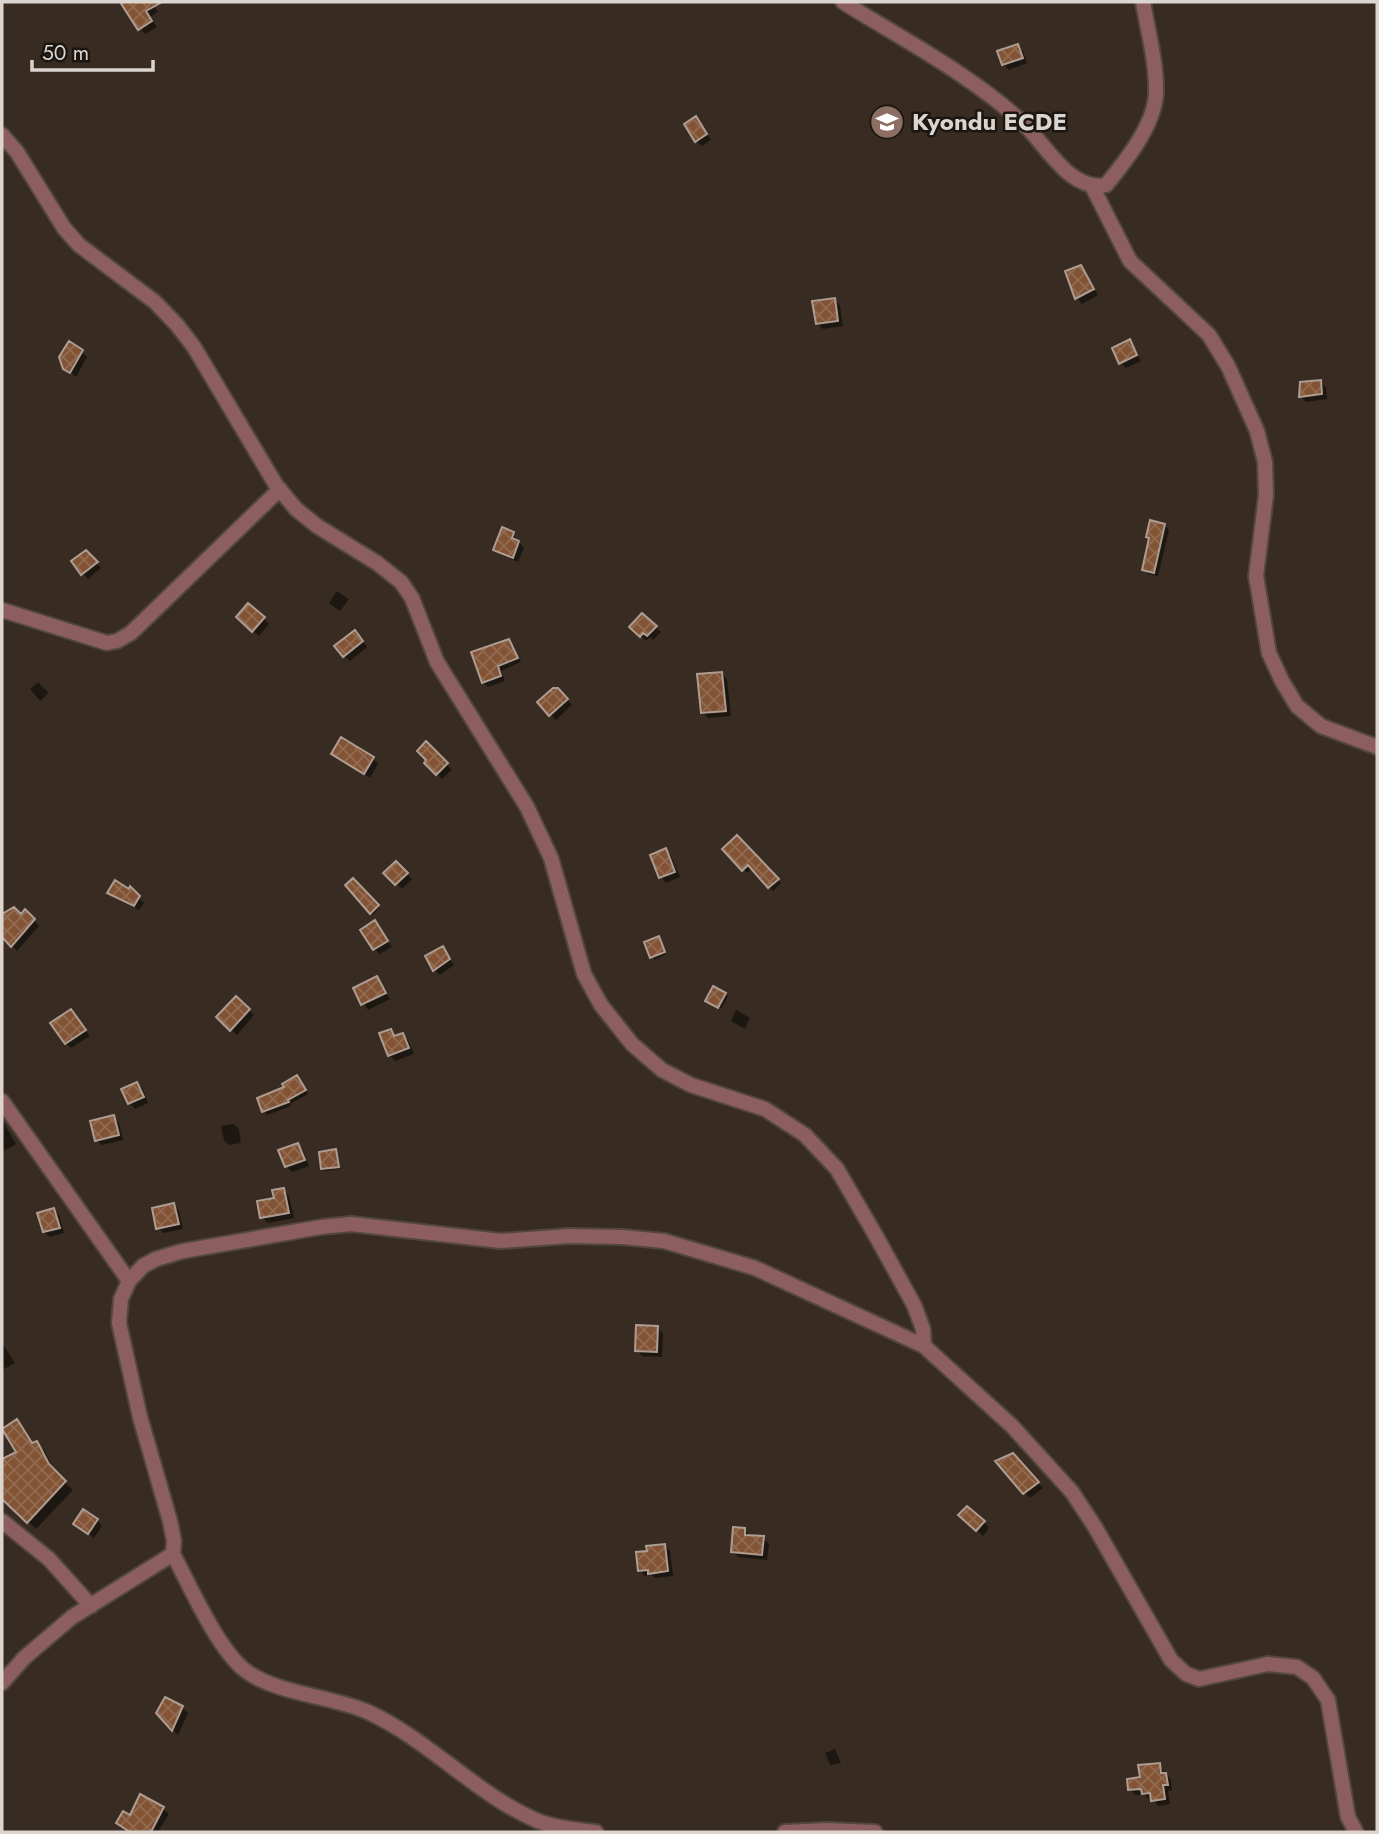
<svg xmlns="http://www.w3.org/2000/svg" width="1379" height="1834" viewBox="0 0 1379 1834" font-family="Jost,sans-serif">
  <style>
    .shadow { fill: #0007 }
    .building { fill: url(#building-cross-hatch); stroke: #ad9c92; stroke-width: 2 }
    .lines { fill: none; stroke-linecap: round; stroke-linejoin: round }
    .street-casing { stroke: #52473e; stroke-width: 18 }
    .street { stroke: #8d5e60; stroke-width: 14 }
    .labels { text-anchor: middle; stroke-width: 5; stroke-linejoin: round; paint-order: stroke }
    .poi-label { font-size: 24px; font-weight: bold; fill: #dcd4ce; stroke: #1b1611; text-anchor: start }
  </style>
  <defs>
    <pattern id="building-cross-hatch" width="8" height="8" patternUnits="userSpaceOnUse" patternTransform="scale(1.75)"><rect width="8" height="8" fill="#825334"/><path d="M0 0l8 8M0 8l8-8" fill="none" stroke="#936b50"/></pattern>
  </defs>
  <rect width="100%" height="100%" fill="#382c22"/>
  <path class="shadow" d="M 130,2 L 151,2 L 158,12 L 150,17 L 157,27 L 145,34 L 124,5 Z
    M 1017,46 L 1023,51 L 1027,63 L 1009,70 L 1004,64 Z
    M 696,118 L 711,140 L 702,146 L 696,141 Z
    M 1080,267 L 1098,295 L 1082,304 L 1077,298 L 1068,272 Z
    M 835,300 L 840,306 L 843,326 L 823,329 L 817,323 Z
    M 1129,341 L 1141,361 L 1126,368 L 1121,363 Z
    M 82,352 L 87,357 L 76,377 L 64,368 Z
    M 1320,382 L 1326,387 L 1327,399 L 1306,402 L 1301,396 Z
    M 1165,525 L 1169,530 L 1158,576 L 1148,574 L 1144,569 L 1151,540 Z
    M 513,534 L 524,548 L 518,562 L 501,555 L 495,550 Z
    M 86,552 L 101,568 L 88,579 L 73,562 Z
    M 337,591 L 349,599 L 340,611 L 329,603 Z
    M 249,605 L 269,624 L 259,636 L 243,622 Z
    M 642,615 L 661,632 L 653,640 L 650,637 L 646,641 L 631,627 Z
    M 360,638 L 367,647 L 350,661 L 344,656 Z
    M 509,641 L 514,646 L 521,662 L 501,671 L 505,681 L 488,687 L 483,682 Z
    M 722,673 L 727,679 L 731,716 L 708,718 L 703,712 Z
    M 38,682 L 49,693 L 40,701 L 30,689 Z
    M 558,689 L 572,705 L 556,720 L 550,714 Z
    M 426,744 L 452,770 L 442,779 L 426,763 Z
    M 333,754 L 373,759 L 378,764 L 370,778 Z
    M 724,849 L 771,872 L 781,883 L 773,891 L 753,868 L 747,873 Z
    M 665,850 L 671,856 L 680,877 L 666,883 L 661,877 L 652,856 Z
    M 396,863 L 412,879 L 402,889 L 386,873 Z
    M 353,881 L 379,908 L 373,915 L 348,885 Z
    M 130,889 L 144,903 L 139,910 L 115,898 L 110,893 Z
    M 26,912 L 39,926 L 17,951 L 2,935 L 2,920 L 3,915 L 21,916 Z
    M 375,923 L 392,947 L 380,954 L 374,949 Z
    M 661,940 L 666,954 L 654,960 L 646,943 Z
    M 442,948 L 454,965 L 440,975 L 434,969 Z
    M 377,978 L 390,999 L 368,1010 L 355,989 Z
    M 714,988 L 728,996 L 721,1009 L 709,1003 Z
    M 236,998 L 254,1015 L 237,1035 L 218,1017 Z
    M 736,1010 L 750,1018 L 745,1029 L 731,1021 Z
    M 71,1011 L 90,1036 L 71,1048 L 66,1043 Z
    M 391,1031 L 397,1037 L 403,1035 L 408,1040 L 414,1054 L 395,1061 L 390,1055 Z
    M 297,1077 L 308,1094 L 290,1104 L 291,1106 L 267,1115 L 264,1111 Z
    M 137,1084 L 143,1089 L 148,1103 L 135,1109 L 130,1103 Z
    M 113,1117 L 119,1123 L 123,1140 L 102,1145 L 96,1140 Z
    M 2,1120 L 16,1144 L 2,1152 Z
    M 233,1124 L 239,1129 L 241,1143 L 229,1145 L 224,1140 L 221,1126 Z
    M 298,1145 L 303,1150 L 309,1166 L 292,1172 L 286,1166 Z
    M 335,1151 L 340,1169 L 325,1171 L 323,1169 Z
    M 284,1190 L 289,1196 L 294,1218 L 268,1223 L 262,1217 Z
    M 174,1205 L 179,1211 L 183,1229 L 164,1233 L 158,1228 Z
    M 54,1210 L 59,1215 L 64,1233 L 50,1237 L 44,1232 Z
    M 657,1328 L 663,1333 L 662,1357 L 642,1356 L 637,1350 Z
    M 2,1343 L 15,1363 L 2,1370 Z
    M 17,1422 L 34,1444 L 36,1443 L 45,1451 L 56,1474 L 73,1490 L 36,1529 L 2,1497 L 2,1461 L 18,1452 Z
    M 1019,1460 L 1043,1488 L 1030,1498 L 998,1462 Z
    M 961,1515 L 984,1522 L 989,1528 L 983,1536 Z
    M 97,1520 L 102,1526 L 94,1538 L 81,1529 Z
    M 745,1530 L 750,1537 L 763,1538 L 769,1544 L 767,1560 L 738,1557 L 733,1551 Z
    M 665,1546 L 670,1551 L 673,1576 L 655,1578 L 652,1575 L 645,1576 L 640,1570 L 649,1552 Z
    M 182,1708 L 188,1713 L 178,1735 L 158,1713 Z
    M 835,1749 L 841,1763 L 830,1765 L 825,1753 Z
    M 1159,1765 L 1171,1780 L 1172,1790 L 1168,1791 L 1170,1804 L 1158,1806 L 1152,1798 L 1149,1799 L 1144,1794 L 1136,1795 L 1130,1790 Z
    M 163,1809 L 169,1814 L 158,1832 L 129,1832 L 118,1823 Z"/>
  <path class="building" d="M 120,2 L 162,2 L 146,11 L 152,21 L 138,30 Z
    M 1018,44 L 1023,58 L 1002,65 L 997,51 Z
    M 696,116 L 707,134 L 695,142 L 684,124 Z
    M 1081,265 L 1094,289 L 1075,299 L 1065,271 Z
    M 835,298 L 838,321 L 816,324 L 812,301 Z
    M 1130,339 L 1137,355 L 1119,364 L 1112,348 Z
    M 69,341 L 83,350 L 70,373 L 63,369 L 59,357 Z
    M 1321,380 L 1322,394 L 1299,397 L 1300,382 Z
    M 1150,520 L 1165,524 L 1154,573 L 1142,570 L 1149,538 L 1146,537 Z
    M 502,527 L 514,532 L 512,538 L 519,541 L 513,558 L 493,550 Z
    M 86,550 L 98,562 L 81,575 L 71,561 Z
    M 248,603 L 265,617 L 252,632 L 236,617 Z
    M 642,613 L 657,626 L 647,636 L 643,633 L 640,637 L 629,627 Z
    M 355,630 L 363,641 L 343,657 L 334,646 Z
    M 509,639 L 518,658 L 498,666 L 501,676 L 482,683 L 471,652 Z
    M 722,672 L 726,711 L 701,713 L 697,674 Z
    M 553,688 L 558,688 L 568,699 L 549,716 L 537,702 Z
    M 341,737 L 374,757 L 364,774 L 331,754 Z
    M 426,741 L 448,763 L 436,775 L 424,763 L 426,760 L 417,751 Z
    M 737,835 L 779,879 L 768,888 L 748,865 L 742,871 L 722,849 Z
    M 666,848 L 675,872 L 659,878 L 650,855 Z
    M 396,861 L 408,873 L 395,885 L 383,873 Z
    M 353,878 L 379,905 L 370,914 L 345,885 Z
    M 115,880 L 129,889 L 130,886 L 140,896 L 134,906 L 107,893 Z
    M 14,907 L 21,914 L 25,909 L 35,919 L 11,947 L 2,937 L 2,914 Z
    M 375,920 L 388,941 L 373,950 L 360,930 Z
    M 659,936 L 665,952 L 650,958 L 644,942 Z
    M 443,946 L 450,959 L 433,971 L 425,956 Z
    M 377,976 L 386,993 L 361,1005 L 353,988 Z
    M 713,986 L 726,993 L 718,1008 L 705,1001 Z
    M 236,996 L 250,1009 L 230,1031 L 216,1017 Z
    M 71,1009 L 86,1030 L 65,1044 L 50,1023 Z
    M 391,1029 L 394,1036 L 403,1033 L 409,1048 L 388,1056 L 379,1033 Z
    M 297,1075 L 306,1090 L 288,1100 L 289,1102 L 262,1112 L 257,1098 L 284,1087 L 282,1084 Z
    M 137,1082 L 144,1097 L 128,1104 L 121,1089 Z
    M 114,1115 L 119,1135 L 95,1141 L 90,1121 Z
    M 298,1143 L 305,1160 L 285,1167 L 278,1150 Z
    M 336,1149 L 339,1167 L 321,1169 L 319,1152 Z
    M 284,1188 L 289,1213 L 260,1218 L 257,1201 L 274,1198 L 272,1190 Z
    M 174,1203 L 179,1224 L 156,1229 L 152,1208 Z
    M 54,1208 L 60,1228 L 43,1232 L 37,1213 Z
    M 636,1325 L 658,1326 L 657,1352 L 635,1351 Z
    M 17,1419 L 32,1443 L 37,1441 L 49,1464 L 66,1481 L 27,1523 L 2,1499 L 2,1459 L 16,1452 L 2,1429 Z
    M 1013,1453 L 1039,1482 L 1023,1494 L 995,1461 Z
    M 967,1506 L 985,1521 L 976,1531 L 958,1515 Z
    M 83,1509 L 98,1519 L 88,1534 L 73,1524 Z
    M 733,1527 L 745,1528 L 745,1535 L 764,1536 L 762,1555 L 731,1552 Z
    M 665,1544 L 668,1571 L 648,1574 L 648,1570 L 638,1571 L 636,1552 L 647,1551 L 646,1546 Z
    M 165,1697 L 183,1706 L 172,1731 L 156,1713 Z
    M 1160,1763 L 1161,1773 L 1166,1773 L 1168,1785 L 1163,1785 L 1165,1799 L 1151,1801 L 1150,1793 L 1142,1794 L 1141,1789 L 1128,1790 L 1127,1779 L 1140,1777 L 1138,1765 Z
    M 140,1794 L 164,1807 L 151,1832 L 130,1832 L 116,1823 L 123,1811 L 130,1815 Z"/>
  <g class="lines">
    <g class="street-casing">
      <path id="street" d="M 843,2 C 902,39 975,77 1025,125 C 1047,147 1071,192 1106,185 C 1125,162 1154,126 1156,94 C 1157,64 1148,32 1143,2
        M 2,135 L 17,152 L 64,228 L 79,245 L 155,302 L 177,325 L 194,347 L 276,485 L 296,509 L 317,526 L 377,563 L 401,582 L 412,598 L 437,662 L 527,807 L 551,858 L 584,974 L 601,1005 L 632,1044 L 662,1070 L 691,1085 L 765,1109 L 805,1135 L 837,1169 L 876,1236 L 914,1305 L 923,1329 L 924,1346
        M 1093,188 L 1130,261 L 1209,335 L 1228,366 L 1257,431 L 1265,462 L 1266,495 L 1256,576 L 1269,653 L 1282,681 L 1297,706 L 1321,726 L 1377,747
        M 2,610 L 107,643 L 117,641 L 131,633 L 280,489
        M 2,1101 L 129,1281
        M 2,1521 L 49,1559 L 91,1606
        M 173,1554 C 190,1586 218,1650 246,1671 C 277,1694 332,1696 368,1712 C 429,1740 478,1796 538,1821 C 555,1828 578,1830 596,1832
        M 2,1683 L 24,1658 L 72,1617 L 173,1554 L 174,1541 L 170,1521 L 140,1417 L 119,1323 L 121,1299 L 129,1281 L 143,1266 L 156,1259 L 183,1251 L 321,1227 L 351,1224 L 501,1241 L 569,1236 L 622,1237 L 664,1241 L 755,1268 L 924,1346 L 1012,1426 L 1072,1492 L 1095,1527 L 1171,1660 L 1186,1674 L 1199,1679 L 1268,1664 L 1297,1667 L 1313,1678 L 1328,1700 L 1348,1817 L 1356,1832
        M 785,1832 L 826,1830 L 875,1832"/>
    </g>
    <use href="#street" class="street"/>
  </g>
  <defs>
    <g id="school-disc" transform="scale(1.75)"><circle r="9.5" fill="#8d6e63" stroke="#1b1611"/><path d="M0-5L7-2L0 1L-7-2ZM-4 1L0 2.5L4 1V4Q0 6-4 4Z" fill="#fff"/></g>
  </defs>
  <g fill-rule="evenodd">
    <use href="#school-disc" x="887" y="122"/>
  </g>
  <g class="labels">
    <g class="poi-label">
      <text x="912" y="130">Kyondu ECDE</text>
    </g>
  </g>
  <rect width="1379" height="1834" fill="none" stroke="#dcd4ce" stroke-width="7"/>
  <path d="M32 60v10h121v-10" fill="none" stroke="#dcd4ce" stroke-width="3.5"/>
  <text x="42" y="60" font-size="21" fill="#dcd4ce" stroke="#1b1611" stroke-width="5" paint-order="stroke">50 m</text>
</svg>
